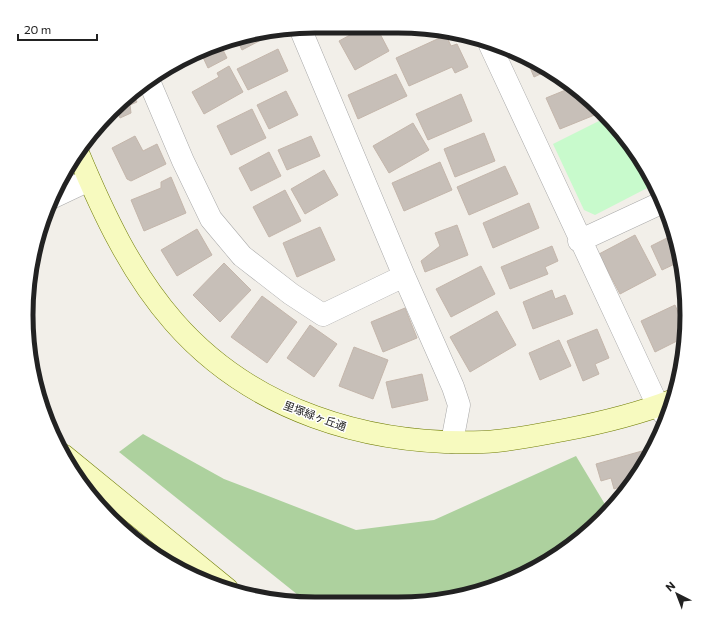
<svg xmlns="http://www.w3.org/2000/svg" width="713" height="630" viewBox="0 0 713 630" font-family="Commissioner,'Noto Sans JP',sans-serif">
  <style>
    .forest { fill: #add19e }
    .park { fill: #c8facc }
    .building { fill: #c7bfb8; stroke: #c4b6ab }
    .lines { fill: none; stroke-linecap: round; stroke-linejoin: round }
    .street-casing { stroke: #a9a9a9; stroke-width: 23 }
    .secondary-casing { stroke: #707d05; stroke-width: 23 }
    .street { stroke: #fff; stroke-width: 22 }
    .secondary { stroke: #f7fabf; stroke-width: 22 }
    .labels { text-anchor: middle; stroke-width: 3; stroke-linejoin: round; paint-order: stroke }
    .street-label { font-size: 11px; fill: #222; stroke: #fff }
    .rim { fill: none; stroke: #222; stroke-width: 5 }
  </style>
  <rect width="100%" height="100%" fill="#f2efe9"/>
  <path class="forest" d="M 143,434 L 224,479 L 356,530 L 434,520 L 576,456 L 609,511 L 574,544 L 526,574 L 473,594 L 417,603 L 308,603 L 119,452 Z"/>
  <path class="park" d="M 607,117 L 627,139 L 655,184 L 595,215 L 584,210 L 553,144 Z"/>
  <path class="building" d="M 363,28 L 377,28 L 389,51 L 355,70 L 339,41 Z
    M 278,31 L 242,50 L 236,38 L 240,36 Z
    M 446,35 L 451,46 L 457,44 L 468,67 L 455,73 L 452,67 L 409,86 L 396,58 Z
    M 220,44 L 227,58 L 208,68 L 201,53 L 193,57 L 192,54 Z
    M 278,49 L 288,71 L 248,90 L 237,69 Z
    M 526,58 L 543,65 L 549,70 L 534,77 Z
    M 229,66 L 243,92 L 204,114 L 192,92 L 219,77 L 217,73 Z
    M 396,74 L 407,96 L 358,119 L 348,95 Z
    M 573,87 L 589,98 L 602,112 L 560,129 L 546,98 Z
    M 286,91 L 298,115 L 269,129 L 257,105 Z
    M 132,93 L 137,102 L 130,105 L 131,113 L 120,118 L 116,109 L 112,111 Z
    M 461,94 L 472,121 L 428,140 L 416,114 Z
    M 252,109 L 266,138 L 231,155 L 217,126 Z
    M 413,123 L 429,150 L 389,173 L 373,146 Z
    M 484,133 L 495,161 L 455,177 L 444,149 Z
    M 135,136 L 143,151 L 157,144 L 166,164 L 131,181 L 127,179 L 112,148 Z
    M 311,136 L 320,156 L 287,170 L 278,150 Z
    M 269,152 L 281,176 L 251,191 L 239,168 Z
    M 440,162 L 452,190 L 404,211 L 392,183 Z
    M 505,166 L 518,194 L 469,215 L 457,187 Z
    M 324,170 L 338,195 L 305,214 L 291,189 Z
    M 171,177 L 186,213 L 144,231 L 131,200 L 161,188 L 161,182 Z
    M 285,190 L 301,221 L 269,237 L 253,207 Z
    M 529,203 L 539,228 L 493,248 L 483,223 Z
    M 457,225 L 468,255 L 425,272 L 421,261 L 440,246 L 435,233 Z
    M 320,227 L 335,260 L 297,277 L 283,243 Z
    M 197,229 L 212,255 L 177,276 L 161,250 Z
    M 675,234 L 681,261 L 662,270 L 651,246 Z
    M 635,235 L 656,275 L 620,294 L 599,254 Z
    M 552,246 L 558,261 L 545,267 L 548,274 L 510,289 L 501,267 Z
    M 224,263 L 251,290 L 220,322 L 193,295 Z
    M 481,266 L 495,294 L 451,317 L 436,289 Z
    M 552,290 L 555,299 L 565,295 L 573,314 L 533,329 L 523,302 Z
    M 262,296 L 297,322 L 267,363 L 231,337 Z
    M 686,296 L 686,309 L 681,298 Z
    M 675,305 L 685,328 L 685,337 L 655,352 L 641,321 Z
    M 405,308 L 417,338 L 383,352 L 371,322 Z
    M 497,311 L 516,345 L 470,372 L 450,337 Z
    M 310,325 L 337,344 L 314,377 L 287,358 Z
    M 597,329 L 609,358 L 595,364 L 599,374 L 583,381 L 567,341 Z
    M 559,340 L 571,366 L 540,380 L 529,353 Z
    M 354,347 L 388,360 L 373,399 L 339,386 Z
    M 422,374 L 428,400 L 392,408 L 386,382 Z
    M 642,451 L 646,463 L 631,483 L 614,489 L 611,478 L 601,481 L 596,464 Z"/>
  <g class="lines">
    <g class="street-casing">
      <path id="street" d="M 300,28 L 404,276 L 453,387 L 459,405 L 452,442
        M 490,45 L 658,406 L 667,418
        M 149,81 L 183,161 L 211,219 L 242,256 L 291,294 L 323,315 L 404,276
        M 51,198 L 89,180
        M 579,241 L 663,202"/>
    </g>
    <g class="secondary-casing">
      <path id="secondary" d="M 78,153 C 103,213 131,273 174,322 C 252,411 368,446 483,442 C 510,441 537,435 564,430 C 601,423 638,414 674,400
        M 63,455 L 227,589"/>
    </g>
    <use href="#street" class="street"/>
    <use href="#secondary" class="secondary"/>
  </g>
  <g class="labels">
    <g class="street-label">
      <text transform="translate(315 416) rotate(20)" y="4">里塚緑ヶ丘通</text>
    </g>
  </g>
  <path d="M0 0H713V630H0ZM315 33H398A282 282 0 0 1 680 315V315A282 282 0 0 1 398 597H315A282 282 0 0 1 33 315V315A282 282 0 0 1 315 33Z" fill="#fff" fill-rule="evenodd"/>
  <path class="rim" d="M315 33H398A282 282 0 0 1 680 315V315A282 282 0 0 1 398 597H315A282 282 0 0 1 33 315V315A282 282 0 0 1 315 33Z"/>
  <g transform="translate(677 594) rotate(318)" stroke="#ffffff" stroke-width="3" paint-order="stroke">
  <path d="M0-3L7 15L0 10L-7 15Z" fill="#222222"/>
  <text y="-6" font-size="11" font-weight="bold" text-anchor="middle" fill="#222222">N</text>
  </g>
  <path d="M18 34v6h79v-6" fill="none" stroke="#222222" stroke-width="2"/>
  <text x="24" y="34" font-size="12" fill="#222222" stroke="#ffffff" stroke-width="3" paint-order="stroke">20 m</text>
</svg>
